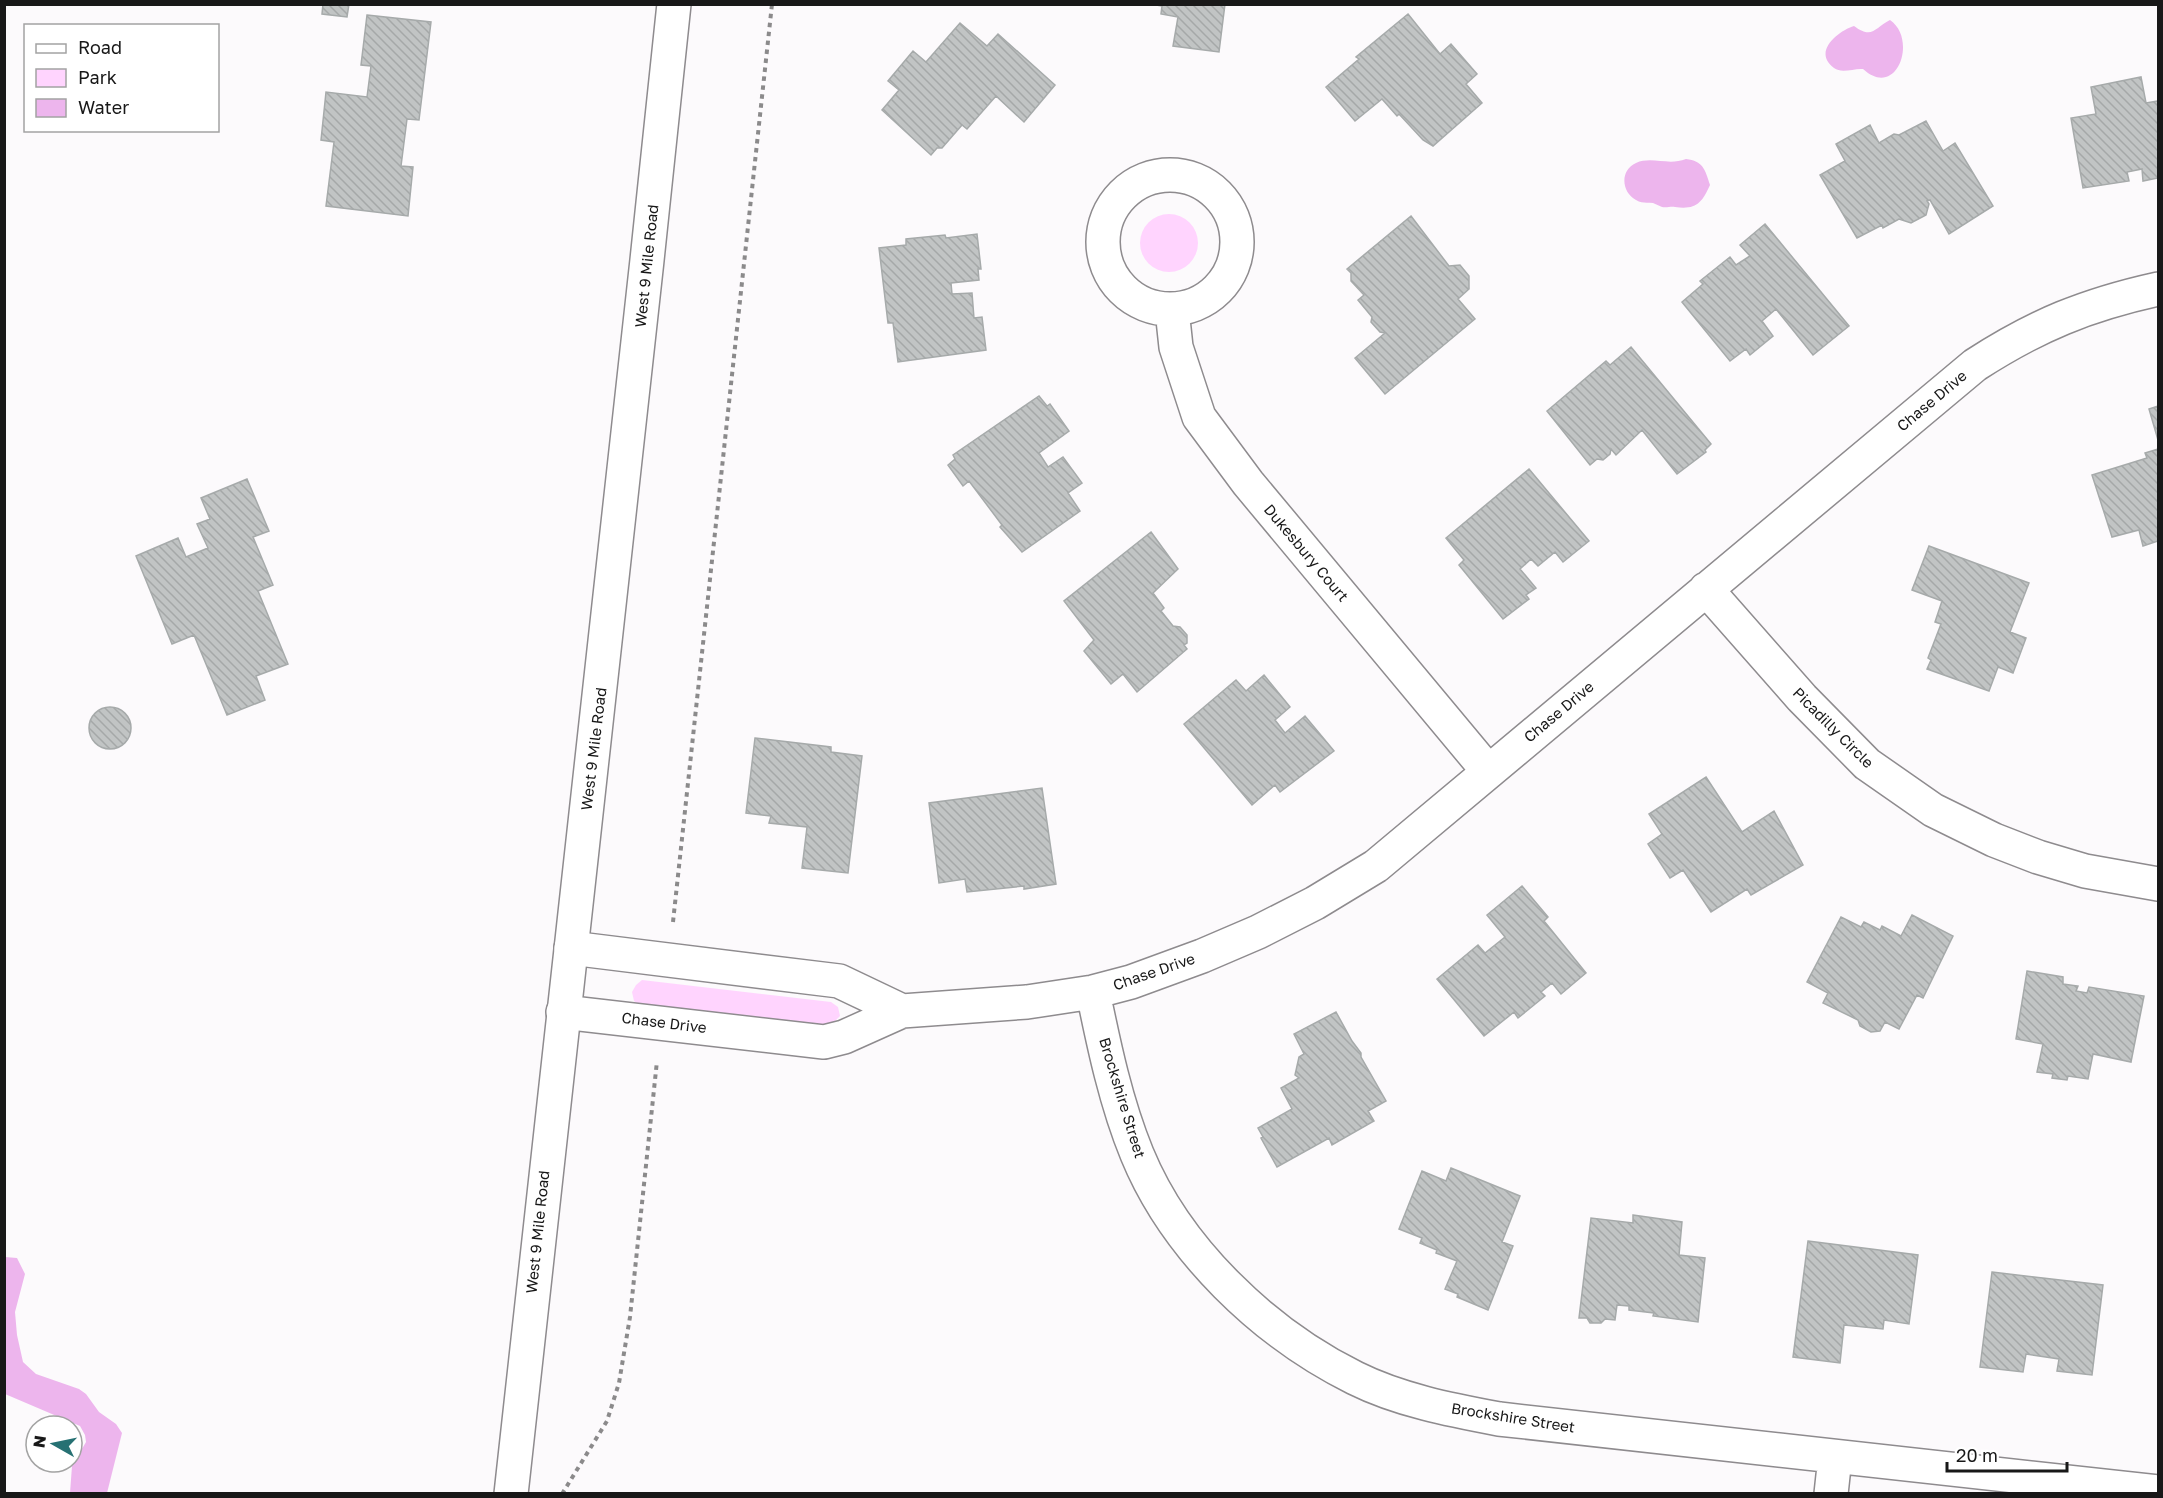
<svg xmlns="http://www.w3.org/2000/svg" width="2163" height="1498" viewBox="0 0 2163 1498" font-family="'Golos Text',sans-serif">
  <style>
    .green { fill: #ffd4fe }
    .water { fill: #edb5ed }
    .building { fill: url(#building-back-hatch); stroke: #a6aaaa; stroke-width: 1.5 }
    .lines { fill: none; stroke-linecap: round; stroke-linejoin: round }
    .street-casing { stroke: #8e8b8e; stroke-width: 36 }
    .secondary-casing { stroke: #8e8b8e; stroke-width: 36 }
    .path { stroke: #8b8a8b; stroke-width: 4; stroke-dasharray: 4.5 4.5; stroke-linecap: butt }
    .street { stroke: #fff; stroke-width: 33 }
    .secondary { stroke: #fff; stroke-width: 33 }
    .labels { text-anchor: middle; stroke-width: 4.5; stroke-linejoin: round; paint-order: stroke }
    .street-label { font-size: 15px; fill: #181818; stroke: #fff }
  </style>
  <defs>
    <pattern id="building-back-hatch" width="6" height="6" patternUnits="userSpaceOnUse" patternTransform="scale(1.5)"><rect width="6" height="6" fill="#c1c4c4"/><path d="M-1 5l2 2M0 0l6 6M5-1l2 2" fill="none" stroke="#a5a8a8"/></pattern>
  </defs>
  <rect width="100%" height="100%" fill="#fcfafc"/>
  <path class="green" d="M1140 243a29 29 0 1 1 58 0a29 29 0 1 1-58 0Z
    M 642,980 L 831,1002 L 838,1007 L 840,1016 L 828,1028 L 639,1006 L 634,1001 L 632,992 L 636,985 Z"/>
  <path class="water" d="M 1890,20 C 1918,39 1897,100 1863,69 C 1854,68 1842,74 1834,68 C 1812,52 1838,31 1854,26 C 1873,40 1875,27 1890,20 Z
    M 1686,159 C 1703,161 1705,169 1710,185 C 1702,203 1696,210 1675,207 C 1671,206 1667,208 1662,207 C 1659,206 1656,204 1653,203 C 1646,202 1642,204 1636,200 C 1621,192 1620,170 1636,163 C 1652,156 1668,166 1686,159 Z
    M 5,1257 L 17,1258 L 25,1274 L 15,1312 L 17,1335 L 23,1362 L 36,1374 L 79,1389 L 86,1394 L 99,1412 L 116,1424 L 122,1433 L 107,1493 L 70,1493 L 72,1466 L 86,1442 L 85,1435 L 80,1426 L 5,1394 Z"/>
  <path class="building" d="M 323,4 L 349,4 L 347,17 L 322,14 Z
    M 1150,4 L 1225,4 L 1219,52 L 1173,46 L 1178,17 L 1161,14 L 1162,6 Z
    M 1408,14 L 1440,54 L 1451,44 L 1477,74 L 1466,84 L 1482,103 L 1433,146 L 1423,140 L 1399,114 L 1397,116 L 1382,99 L 1355,121 L 1326,87 L 1359,59 L 1356,57 Z
    M 367,15 L 431,22 L 419,120 L 407,119 L 401,166 L 413,167 L 408,216 L 326,206 L 334,142 L 321,140 L 326,92 L 367,97 L 371,66 L 361,65 Z
    M 960,23 L 987,46 L 998,34 L 1055,85 L 1024,122 L 996,96 L 967,129 L 962,125 L 942,148 L 937,148 L 931,155 L 882,110 L 899,90 L 888,81 L 913,51 L 926,62 Z
    M 2141,77 L 2146,103 L 2158,101 L 2158,178 L 2143,181 L 2142,169 L 2127,172 L 2129,181 L 2083,188 L 2071,118 L 2096,114 L 2091,87 Z
    M 1926,121 L 1943,151 L 1955,143 L 1993,206 L 1949,234 L 1930,200 L 1927,201 L 1929,204 L 1926,215 L 1911,223 L 1899,219 L 1883,228 L 1882,225 L 1857,238 L 1820,175 L 1845,161 L 1836,144 L 1870,125 L 1879,143 L 1894,134 L 1899,135 Z
    M 1411,216 L 1449,266 L 1460,265 L 1469,276 L 1469,289 L 1458,299 L 1475,319 L 1385,394 L 1355,358 L 1385,333 L 1380,332 L 1371,322 L 1372,317 L 1358,300 L 1364,295 L 1351,281 L 1351,273 L 1347,269 Z
    M 1765,224 L 1849,326 L 1813,355 L 1776,309 L 1762,321 L 1773,336 L 1750,355 L 1746,349 L 1730,361 L 1682,302 L 1703,284 L 1700,281 L 1730,257 L 1736,265 L 1750,256 L 1740,245 Z
    M 977,234 L 981,269 L 978,269 L 979,280 L 951,283 L 952,294 L 972,293 L 974,318 L 982,317 L 986,350 L 898,362 L 893,323 L 888,323 L 879,248 L 906,245 L 906,239 L 945,235 L 946,238 Z
    M 1631,347 L 1711,444 L 1705,450 L 1706,452 L 1677,474 L 1642,430 L 1616,455 L 1611,449 L 1610,454 L 1603,460 L 1597,459 L 1590,465 L 1547,411 L 1606,361 L 1610,365 Z
    M 1039,396 L 1047,406 L 1050,404 L 1069,431 L 1039,453 L 1048,467 L 1063,457 L 1082,483 L 1068,493 L 1080,511 L 1022,552 L 1000,527 L 1002,525 L 969,481 L 963,486 L 948,465 L 955,459 L 953,455 Z
    M 2158,406 L 2158,440 L 2149,409 Z
    M 2158,449 L 2158,541 L 2143,546 L 2139,530 L 2112,537 L 2092,475 L 2147,458 L 2145,453 Z
    M 1529,469 L 1589,541 L 1563,562 L 1555,552 L 1538,566 L 1531,559 L 1520,569 L 1536,588 L 1526,595 L 1529,599 L 1503,619 L 1459,565 L 1464,560 L 1446,538 Z
    M 247,479 L 269,531 L 253,537 L 273,585 L 258,591 L 288,664 L 256,676 L 265,700 L 227,715 L 194,635 L 172,644 L 136,556 L 178,538 L 186,557 L 208,548 L 197,524 L 210,519 L 201,498 Z
    M 1151,532 L 1178,569 L 1153,593 L 1164,608 L 1161,611 L 1173,626 L 1180,627 L 1187,635 L 1187,643 L 1184,645 L 1187,649 L 1137,692 L 1123,674 L 1111,684 L 1084,651 L 1094,640 L 1064,601 Z
    M 1929,546 L 2029,583 L 2010,632 L 2026,638 L 2013,673 L 1998,667 L 1989,691 L 1927,669 L 1931,660 L 1928,658 L 1941,624 L 1935,622 L 1942,601 L 1912,590 Z
    M 1264,675 L 1290,707 L 1275,720 L 1285,733 L 1305,716 L 1334,751 L 1280,792 L 1275,785 L 1252,805 L 1184,724 L 1236,680 L 1246,691 Z
    M89 728a21 21 0 1 1 42 0a21 21 0 1 1-42 0Z
    M 755,738 L 831,747 L 831,752 L 862,756 L 848,873 L 802,868 L 807,827 L 769,823 L 771,816 L 746,813 Z
    M 1706,777 L 1742,832 L 1774,811 L 1803,865 L 1751,895 L 1747,889 L 1711,912 L 1683,870 L 1670,878 L 1648,844 L 1662,834 L 1649,814 Z
    M 1042,788 L 1056,884 L 1024,889 L 1024,886 L 967,892 L 965,879 L 939,883 L 929,803 Z
    M 1522,886 L 1548,917 L 1544,921 L 1586,973 L 1561,994 L 1552,983 L 1541,992 L 1545,996 L 1518,1018 L 1514,1012 L 1484,1036 L 1437,979 L 1478,945 L 1485,953 L 1505,937 L 1487,915 Z
    M 1912,915 L 1953,936 L 1923,998 L 1917,995 L 1899,1029 L 1885,1022 L 1880,1031 L 1871,1032 L 1860,1026 L 1858,1020 L 1823,1003 L 1828,993 L 1807,982 L 1841,917 L 1861,927 L 1864,922 L 1880,930 L 1882,926 L 1901,936 Z
    M 2027,971 L 2063,977 L 2063,984 L 2078,986 L 2076,991 L 2087,993 L 2089,987 L 2144,996 L 2131,1062 L 2093,1054 L 2088,1079 L 2068,1076 L 2067,1080 L 2052,1078 L 2053,1074 L 2037,1072 L 2043,1044 L 2016,1039 Z
    M 1336,1012 L 1352,1041 L 1361,1053 L 1361,1057 L 1386,1101 L 1368,1111 L 1374,1121 L 1332,1145 L 1329,1138 L 1277,1167 L 1261,1138 L 1263,1137 L 1258,1128 L 1292,1109 L 1281,1088 L 1299,1078 L 1295,1075 L 1299,1057 L 1304,1054 L 1294,1034 Z
    M 1451,1168 L 1520,1196 L 1502,1242 L 1513,1246 L 1488,1310 L 1457,1297 L 1458,1294 L 1445,1289 L 1457,1261 L 1436,1253 L 1437,1250 L 1420,1243 L 1422,1238 L 1399,1229 L 1422,1171 L 1446,1181 Z
    M 1633,1215 L 1682,1222 L 1679,1255 L 1705,1258 L 1698,1322 L 1653,1316 L 1654,1313 L 1629,1310 L 1629,1306 L 1617,1305 L 1615,1320 L 1605,1319 L 1601,1323 L 1590,1323 L 1587,1318 L 1579,1318 L 1591,1218 L 1633,1223 Z
    M 1808,1241 L 1918,1255 L 1909,1324 L 1884,1320 L 1883,1329 L 1844,1325 L 1840,1363 L 1793,1357 Z
    M 1992,1272 L 2103,1285 L 2092,1375 L 2057,1371 L 2059,1359 L 2026,1354 L 2023,1372 L 1980,1367 Z"/>
  <g class="lines">
    <g class="street-casing">
      <path id="street" d="M1103 242a67 67 0 1 1 134 0a67 67 0 1 1-134 0Z
        M 1172,310 L 1176,347 L 1199,417 L 1248,483 L 1488,771
        M 1706,589 L 1802,698 L 1867,764 L 1933,810 L 1994,840 L 2038,857 L 2085,871 L 2158,884
        M 571,948 L 839,981 L 902,1011
        M 1093,992 C 1104,1046 1116,1103 1137,1154 C 1176,1249 1264,1333 1355,1378 C 1399,1400 1451,1410 1499,1419 L 2158,1492
        M 563,1012 L 824,1042 L 844,1037 L 902,1011 L 1027,1002 L 1093,992 L 1131,982 L 1202,956 L 1258,932 L 1315,903 L 1376,866 L 1975,365 C 2037,325 2086,305 2158,289
        M 1831,1494 L 1835,1457"/>
    </g>
    <g class="secondary-casing">
      <path id="secondary" d="M 511,1494 C 563,997 623,501 674,4"/>
    </g>
    <path class="path" d="M 673,922 L 772,4
      M 562,1494 L 607,1421 L 619,1383 L 630,1317 L 657,1061"/>
    <use href="#street" class="street"/>
    <use href="#secondary" class="secondary"/>
  </g>
  <g class="labels">
    <g class="street-label">
      <text transform="translate(647 266) rotate(-84)" y="5">West 9 Mile Road</text>
      <text transform="translate(1932 401) rotate(-40)" y="5">Chase Drive</text>
      <text transform="translate(1306 553) rotate(50)" y="5">Dukesbury Court</text>
      <text transform="translate(1559 712) rotate(-40)" y="5">Chase Drive</text>
      <text transform="translate(1833 728) rotate(45)" y="5">Picadilly Circle</text>
      <text transform="translate(594 749) rotate(-83)" y="5">West 9 Mile Road</text>
      <text transform="translate(1154 972) rotate(-19)" y="5">Chase Drive</text>
      <text transform="translate(664 1023) rotate(7)" y="5">Chase Drive</text>
      <text transform="translate(1122 1098) rotate(73)" y="5">Brockshire Street</text>
      <text transform="translate(538 1232) rotate(-84)" y="5">West 9 Mile Road</text>
      <text transform="translate(1513 1418) rotate(9)" y="5">Brockshire Street</text>
    </g>
  </g>
  <rect width="2163" height="1498" fill="none" stroke="#181818" stroke-width="12"/>
  <rect x="24" y="24" width="195" height="108" fill="#ffffff" stroke="#a3a3a3" stroke-width="1.5"/>
  <rect x="36" y="44" width="30" height="9" fill="#ffffff" stroke="#a3a3a3" stroke-width="1.5"/>
  <text x="78" y="54" font-size="18" fill="#181818">Road</text>
  <rect x="36" y="69" width="30" height="18" fill="#ffd4fe" stroke="#a3a3a3" stroke-width="1.5"/>
  <text x="78" y="84" font-size="18" fill="#181818">Park</text>
  <rect x="36" y="99" width="30" height="18" fill="#edb5ed" stroke="#a3a3a3" stroke-width="1.5"/>
  <text x="78" y="114" font-size="18" fill="#181818">Water</text>
  <g transform="translate(54 1444) rotate(279)"><circle r="28" fill="#ffffff" stroke="#a3a3a3" stroke-width="1.5"/>
  <path d="M0-4.5L10 22L0 15L-10 22Z" fill="#267173"/>
  <text y="-9" font-size="16" font-weight="bold" text-anchor="middle" fill="#181818">N</text>
  </g>
  <path d="M1947 1462v9h120v-9" fill="none" stroke="#181818" stroke-width="3"/>
  <text x="1956" y="1462" font-size="18" fill="#181818" stroke="#ffffff" stroke-width="4.5" paint-order="stroke">20 m</text>
</svg>
